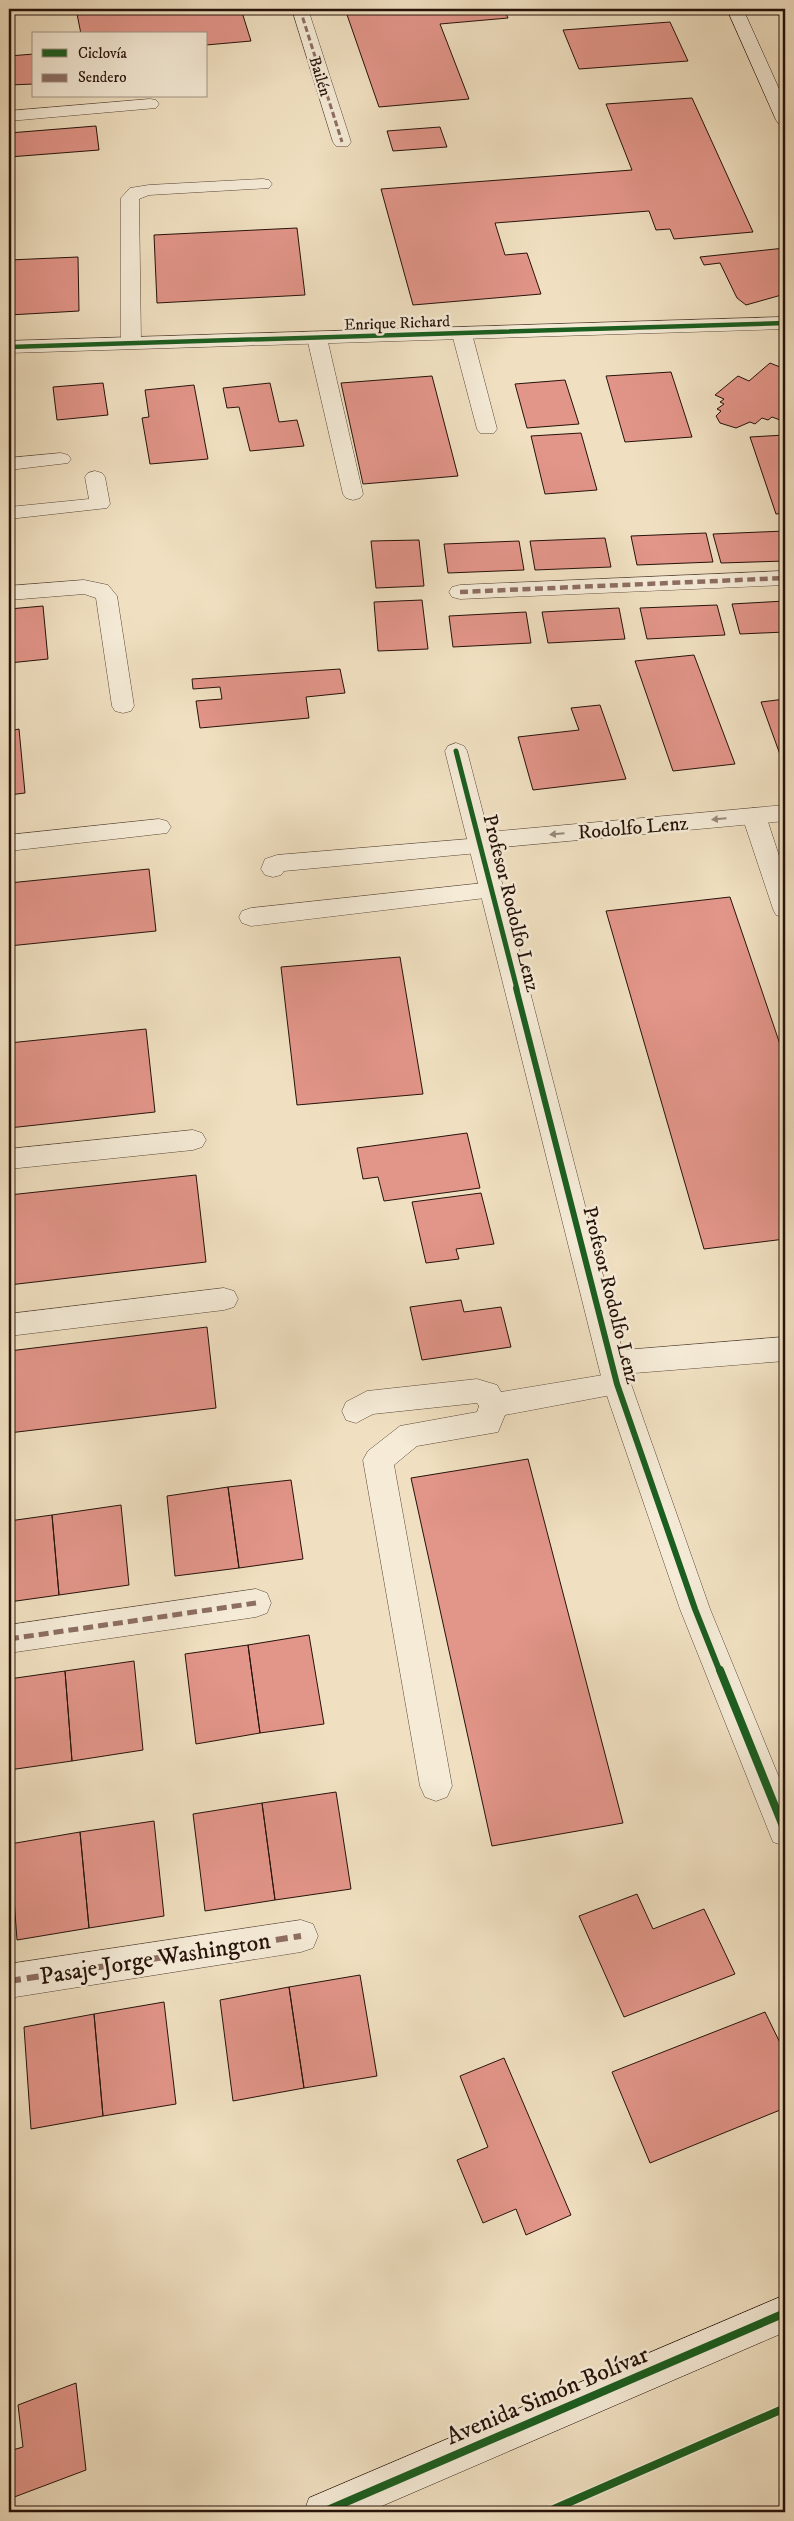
<svg xmlns="http://www.w3.org/2000/svg" width="794" height="2521" viewBox="0 0 794 2521" font-family="'IM FELL DW Pica',serif">
  <style>
    .building { fill: #e29589; stroke: #26120a }
    .lines { fill: none; stroke-linecap: round; stroke-linejoin: round }
    .lane-casing { stroke: #584638; stroke-width: 1 }
    .street-casing { stroke: #584638; stroke-width: 1 }
    .secondary-casing { stroke: #26120a; stroke-width: 1 }
    .lane { fill: #f5ebd7; fill-rule: evenodd }
    .street { fill: #f5ebd7; fill-rule: evenodd }
    .secondary { fill: #f5ebd7; fill-rule: evenodd }
    .quiet-far3 { stroke: #8d6e63; stroke-width: 3; stroke-dasharray: 6 3; stroke-linecap: butt }
    .quiet-far2 { stroke: #8d6e63; stroke-width: 4.5; stroke-dasharray: 8 4.5; stroke-linecap: butt }
    .quiet-far1 { stroke: #8d6e63; stroke-width: 5; stroke-dasharray: 10 5; stroke-linecap: butt }
    .quiet { stroke: #8d6e63; stroke-width: 6; stroke-dasharray: 12 6; stroke-linecap: butt }
    .cycleway-far3-casing { stroke: #f5ebd7; stroke-width: 6 }
    .cycleway-far2-casing { stroke: #f5ebd7; stroke-width: 8 }
    .cycleway-far1-casing { stroke: #f5ebd7; stroke-width: 9 }
    .cycleway-casing { stroke: #f5ebd7; stroke-width: 11 }
    .cycleway-far3 { stroke: #1b5e20; stroke-width: 4.5 }
    .cycleway-far2 { stroke: #1b5e20; stroke-width: 5 }
    .cycleway-far1 { stroke: #1b5e20; stroke-width: 6 }
    .cycleway { stroke: #1b5e20; stroke-width: 8 }
    .oneway { fill: #98897b }
    .labels { text-anchor: middle; stroke-width: 5; stroke-linejoin: round; paint-order: stroke }
    .far-street-label { font-size: 16px; fill: #26120a; stroke: #f5ebd7 }
    .street-label { font-size: 20px; fill: #26120a; stroke: #f5ebd7 }
    .near-street-label { font-size: 24px; fill: #26120a; stroke: #f5ebd7 }
  </style>
  <rect width="100%" height="100%" fill="#f0e0c1"/>
  <filter id="stains"><feTurbulence type="fractalNoise" baseFrequency=".004" numOctaves="4"/><feColorMatrix values="0 0 0 0 .2 0 0 0 0 .09 0 0 0 0 .02 0 0 0 .5 -.17"/></filter>
  <radialGradient id="worn" r=".72"><stop offset=".6" stop-color="#630" stop-opacity="0"/><stop offset="1" stop-color="#630" stop-opacity=".3"/></radialGradient>
  <path class="building" d="M 76,9 L 241,9 L 251,41 L 206,45 L 206,34 L 81,34 Z
    M 345,9 L 504,9 L 508,18 L 440,24 L 469,99 L 379,107 Z
    M 670,22 L 688,61 L 579,69 L 563,30 Z
    M 34,54 L 34,84 L 9,85 L 9,56 Z
    M 692,98 L 753,232 L 674,239 L 670,229 L 656,230 L 649,211 L 495,223 L 505,255 L 527,253 L 541,294 L 413,305 L 381,189 L 632,170 L 606,104 Z
    M 96,126 L 99,150 L 9,157 L 9,133 Z
    M 440,127 L 447,147 L 393,151 L 387,131 Z
    M 297,228 L 305,295 L 157,303 L 154,235 Z
    M 785,248 L 785,294 L 746,305 L 737,298 L 720,263 L 704,265 L 700,257 Z
    M 78,257 L 79,311 L 9,315 L 9,260 Z
    M 770,363 L 785,369 L 785,416 L 780,420 L 772,417 L 768,420 L 762,418 L 755,424 L 750,422 L 736,428 L 720,423 L 716,416 L 721,411 L 717,409 L 724,404 L 720,402 L 724,399 L 715,395 L 738,376 L 749,381 Z
    M 671,372 L 692,437 L 625,442 L 606,376 Z
    M 432,376 L 458,476 L 363,484 L 341,383 Z
    M 565,380 L 579,424 L 527,428 L 515,384 Z
    M 103,383 L 108,415 L 57,420 L 53,387 Z
    M 270,383 L 279,422 L 297,420 L 304,446 L 250,451 L 239,407 L 227,408 L 223,388 Z
    M 194,385 L 208,459 L 150,464 L 142,418 L 149,417 L 145,390 Z
    M 581,433 L 597,490 L 545,494 L 531,436 Z
    M 785,435 L 785,513 L 776,514 L 750,437 Z
    M 785,531 L 785,561 L 721,563 L 713,534 Z
    M 706,533 L 713,562 L 637,565 L 631,536 Z
    M 605,538 L 611,567 L 535,570 L 530,541 Z
    M 419,540 L 424,586 L 376,588 L 371,541 Z
    M 519,541 L 524,570 L 448,573 L 444,544 Z
    M 422,600 L 428,649 L 378,651 L 374,602 Z
    M 785,601 L 785,632 L 740,634 L 732,604 Z
    M 717,605 L 725,635 L 647,639 L 640,608 Z
    M 43,606 L 48,659 L 9,663 L 9,609 Z
    M 619,608 L 625,639 L 548,643 L 542,612 Z
    M 526,612 L 531,643 L 453,647 L 449,616 Z
    M 694,655 L 735,764 L 673,771 L 635,661 Z
    M 340,669 L 345,693 L 306,697 L 309,718 L 200,728 L 196,701 L 222,699 L 220,687 L 193,689 L 192,679 Z
    M 785,699 L 785,760 L 782,760 L 761,702 Z
    M 600,705 L 626,779 L 533,790 L 518,737 L 579,730 L 571,708 Z
    M 19,729 L 25,793 L 9,795 L 9,731 Z
    M 149,869 L 156,931 L 9,946 L 9,883 Z
    M 730,897 L 785,1059 L 785,1239 L 704,1249 L 606,911 Z
    M 400,957 L 423,1094 L 297,1105 L 281,967 Z
    M 146,1029 L 155,1112 L 9,1128 L 9,1043 Z
    M 467,1133 L 480,1188 L 384,1201 L 378,1177 L 363,1179 L 357,1148 Z
    M 196,1175 L 206,1262 L 9,1285 L 9,1195 Z
    M 481,1193 L 494,1244 L 456,1249 L 459,1259 L 426,1263 L 412,1202 Z
    M 461,1300 L 464,1312 L 501,1307 L 511,1347 L 422,1360 L 410,1307 Z
    M 207,1327 L 216,1408 L 9,1433 L 9,1351 Z
    M 528,1459 L 623,1823 L 492,1846 L 411,1478 Z
    M 291,1480 L 303,1559 L 239,1568 L 228,1487 Z
    M 228,1487 L 239,1568 L 175,1576 L 167,1496 Z
    M 121,1505 L 129,1585 L 59,1595 L 52,1515 Z
    M 52,1515 L 59,1595 L 9,1602 L 9,1521 Z
    M 309,1635 L 324,1724 L 260,1733 L 248,1645 Z
    M 248,1645 L 260,1733 L 196,1744 L 185,1654 Z
    M 134,1661 L 143,1750 L 72,1761 L 65,1671 Z
    M 65,1671 L 72,1761 L 9,1770 L 9,1679 Z
    M 336,1792 L 351,1889 L 275,1900 L 262,1803 Z
    M 262,1803 L 275,1900 L 205,1911 L 193,1814 Z
    M 154,1821 L 164,1916 L 89,1928 L 80,1832 Z
    M 80,1832 L 89,1928 L 17,1940 L 10,1844 Z
    M 637,1894 L 653,1929 L 704,1909 L 735,1974 L 624,2017 L 579,1916 Z
    M 360,1975 L 377,2076 L 304,2088 L 289,1987 Z
    M 289,1987 L 304,2088 L 233,2101 L 220,2000 Z
    M 164,2002 L 176,2104 L 103,2116 L 94,2014 Z
    M 765,2012 L 785,2053 L 785,2108 L 650,2163 L 612,2072 Z
    M 94,2014 L 103,2116 L 31,2129 L 24,2027 Z
    M 504,2058 L 571,2215 L 526,2235 L 516,2209 L 483,2223 L 457,2160 L 488,2147 L 460,2076 Z
    M 76,2383 L 86,2470 L 9,2499 L 9,2451 L 23,2447 L 18,2405 Z"/>
  <g class="lines">
    <g class="lane-casing">
      <path id="lane" d="M 150,99 L 156,100 L 159,104 L 156,108 L 9,121 L 9,111 Z
        M 263,179 L 269,180 L 272,184 L 269,188 L 149,195 L 139,199 L 141,343 L 138,347 L 124,347 L 121,343 L 121,198 L 130,188 L 149,185 Z
        M 462,328 L 469,330 L 472,334 L 497,429 L 494,433 L 480,433 L 477,429 L 452,334 L 455,330 Z
        M 317,332 L 324,334 L 327,338 L 363,494 L 360,498 L 353,500 L 346,498 L 343,494 L 307,338 L 310,334 Z
        M 61,453 L 68,455 L 71,459 L 68,463 L 9,470 L 9,458 Z
        M 95,471 L 102,473 L 105,477 L 110,504 L 107,508 L 9,519 L 9,507 L 89,499 L 85,477 L 88,473 Z
        M 84,580 L 108,585 L 117,596 L 134,706 L 131,711 L 123,713 L 115,711 L 112,706 L 96,598 L 84,594 L 9,600 L 9,586 Z
        M 754,808 L 762,810 L 766,816 L 785,874 L 785,918 L 776,915 L 773,909 L 742,816 L 746,810 Z
        M 159,819 L 167,821 L 171,827 L 167,833 L 9,851 L 9,835 Z
        M 481,838 L 489,840 L 493,846 L 489,852 L 284,871 L 281,875 L 273,877 L 265,875 L 261,869 L 265,859 L 277,855 Z
        M 493,882 L 502,884 L 505,890 L 502,896 L 251,926 L 242,923 L 239,917 L 242,911 L 251,908 Z
        M 193,1130 L 202,1133 L 206,1140 L 202,1147 L 193,1150 L 9,1169 L 9,1149 Z
        M 224,1288 L 234,1291 L 238,1299 L 234,1307 L 224,1310 L 9,1336 L 9,1314 Z
        M 785,1337 L 785,1361 L 622,1374 L 627,1376 L 631,1384 L 627,1392 L 505,1415 L 498,1432 L 417,1446 L 394,1465 L 452,1786 L 447,1797 L 436,1801 L 425,1797 L 420,1786 L 363,1460 L 368,1451 L 400,1426 L 477,1412 L 479,1406 L 477,1403 L 373,1414 L 356,1423 L 346,1420 L 342,1411 L 346,1402 L 367,1391 L 477,1379 L 497,1385 L 501,1392 L 609,1374 L 602,1371 L 598,1363 L 602,1355 L 612,1351 Z"/>
    </g>
    <g class="street-casing">
      <path id="street" d="M 292,9 L 308,9 L 351,142 L 348,146 L 336,146 L 333,142 Z
        M 785,317 L 785,329 L 9,353 L 9,341 Z
        M 785,571 L 785,585 L 460,599 L 452,597 L 449,592 L 452,587 L 460,585 Z
        M 456,743 L 464,746 L 467,751 L 488,832 L 785,805 L 785,821 L 493,848 L 631,1384 L 710,1609 L 785,1792 L 785,1846 L 773,1842 L 680,1609 L 603,1384 L 445,751 L 448,746 Z
        M 256,1589 L 267,1593 L 271,1603 L 267,1613 L 256,1617 L 9,1653 L 9,1625 Z
        M 301,1920 L 313,1924 L 318,1936 L 313,1948 L 301,1952 L 9,1998 L 9,1964 Z"/>
    </g>
    <g class="secondary-casing">
      <path id="secondary" d="M 727,9 L 743,9 L 785,102 L 785,125 L 779,124 L 776,120 Z
        M 785,2295 L 785,2332 L 368,2512 L 304,2512 L 309,2498 Z"/>
    </g>
    <use href="#lane" class="lane"/>
    <use href="#street" class="street"/>
    <use href="#secondary" class="secondary"/>
    <path class="quiet-far3" d="M 300,9 L 342,142"/>
    <path class="quiet-far2" d="M 460,592 L 785,578"/>
    <path class="quiet-far1" d="M 9,1639 L 256,1603"/>
    <path class="quiet" d="M 9,1981 L 301,1936"/>
    <g class="cycleway-far3-casing">
      <path id="cycleway-far3" d="M 9,347 L 785,323"/>
    </g>
    <g class="cycleway-far2-casing">
      <path id="cycleway-far2" d="M 456,751 L 517,989"/>
    </g>
    <g class="cycleway-far1-casing">
      <path id="cycleway-far1" d="M 516,988 L 617,1384 L 695,1609 L 720,1672"/>
    </g>
    <g class="cycleway-casing">
      <path id="cycleway" d="M 720,1670 L 785,1831
        M 323,2512 L 785,2313
        M 547,2512 L 785,2408"/>
    </g>
    <use href="#cycleway-far3" class="cycleway-far3"/>
    <use href="#cycleway-far2" class="cycleway-far2"/>
    <use href="#cycleway-far1" class="cycleway-far1"/>
    <use href="#cycleway" class="cycleway"/>
  </g>
  <defs><path id="oneway-solid" d="M-6-.8H1V-3.2L6.5 0L1 3.2V.8H-6Z" transform="scale(1.25)"/></defs>
  <g class="oneway">
    <use href="#oneway-solid" transform="translate(719 819) rotate(175)"/>
    <use href="#oneway-solid" transform="translate(557 834) rotate(175)"/>
  </g>
  <g class="labels">
    <g class="far-street-label">
      <text transform="translate(321 76) rotate(73)" y="6">Bailén</text>
      <text transform="translate(397 322) rotate(-2)" y="6">Enrique Richard</text>
    </g>
    <g class="street-label">
      <text transform="translate(633 827) rotate(-5)" y="7">Rodolfo Lenz</text>
      <text transform="translate(512 903) rotate(76)" y="7">Profesor Rodolfo Lenz</text>
      <text transform="translate(612 1295) rotate(76)" y="7">Profesor Rodolfo Lenz</text>
    </g>
    <g class="near-street-label">
      <text transform="translate(155 1958) rotate(-9)" y="8">Pasaje Jorge Washington</text>
      <text transform="translate(547 2395) rotate(-23)" y="8">Avenida Simón Bolívar</text>
    </g>
  </g>
  <rect width="794" height="2521" fill="none" stroke="#f0e0c1" stroke-width="30"/>
  <rect x="10" y="10" width="774" height="2501" fill="none" stroke="#26120a" stroke-width="2.5"/>
  <rect x="15" y="15" width="764" height="2491" fill="none" stroke="#26120a"/>
  <rect x="32" y="32" width="175" height="65" fill="#f5ebd7" stroke="#a29485"/>
  <rect x="42" y="49" width="25" height="8" fill="#1b5e20" stroke="#a29485"/>
  <text x="78" y="58" font-size="15" fill="#26120a">Ciclovía</text>
  <rect x="42" y="74" width="25" height="8" fill="#8d6e63" stroke="#a29485"/>
  <text x="78" y="82" font-size="15" fill="#26120a">Sendero</text>
  <rect width="100%" height="100%" filter="url(#stains)"/>
  <rect width="100%" height="100%" fill="url(#worn)"/>
</svg>
